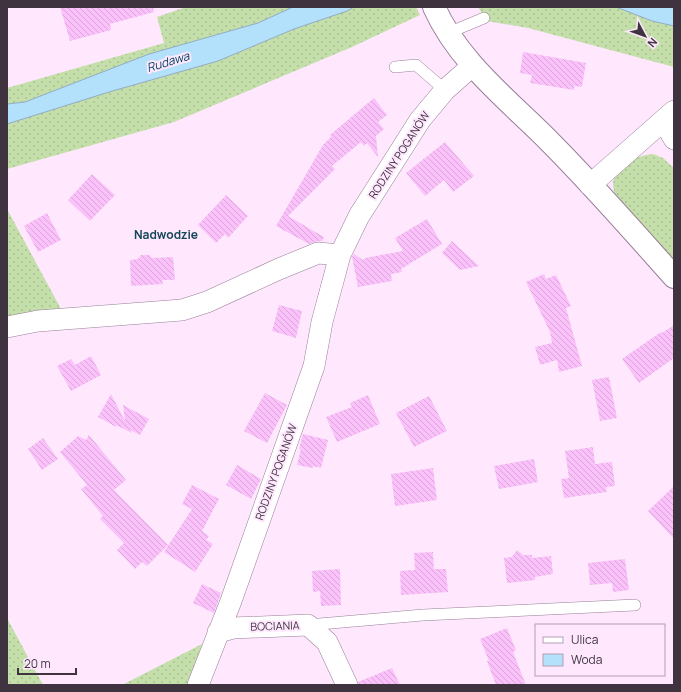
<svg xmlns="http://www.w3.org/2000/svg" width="681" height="692" viewBox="0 0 681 692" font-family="Manrope,sans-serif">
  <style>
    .grass { fill: url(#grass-dots) }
    .water { fill: #b3e0fa; stroke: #90acc2 }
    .building { fill: url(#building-back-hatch) }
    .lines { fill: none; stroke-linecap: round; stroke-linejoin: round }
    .service-casing { stroke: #987f98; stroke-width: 12 }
    .minor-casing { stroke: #987f98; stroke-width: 22 }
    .tertiary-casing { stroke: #987f98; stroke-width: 24 }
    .service { stroke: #fff; stroke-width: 11 }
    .minor { stroke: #fff; stroke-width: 21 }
    .tertiary { stroke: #fff; stroke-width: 22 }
    .labels { text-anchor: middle; stroke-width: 4; stroke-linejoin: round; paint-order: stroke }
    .street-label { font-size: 11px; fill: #3e333e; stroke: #ffe8fe }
    .water-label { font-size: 12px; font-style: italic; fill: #00435f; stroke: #ffe8fe }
    .neighbourhood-label { font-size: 12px; font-weight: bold; fill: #144658; stroke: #ffe8fe }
  </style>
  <defs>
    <pattern id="grass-dots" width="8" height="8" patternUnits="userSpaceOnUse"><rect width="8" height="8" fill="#c4dfaa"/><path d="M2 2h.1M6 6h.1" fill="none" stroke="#a9c093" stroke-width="1.8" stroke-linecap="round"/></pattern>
    <pattern id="building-back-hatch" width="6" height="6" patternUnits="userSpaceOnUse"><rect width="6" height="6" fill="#fbc1fa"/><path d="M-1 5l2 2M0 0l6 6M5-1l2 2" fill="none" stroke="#d8a6d7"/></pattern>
  </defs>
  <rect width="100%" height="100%" fill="#ffe8fe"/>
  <path class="grass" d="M 186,7 L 293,7 L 258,23 L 149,54 L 25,102 L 7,104 L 7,88 L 164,43 L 157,17 Z
    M 354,7 L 416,7 L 420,15 L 352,47 L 174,122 L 7,169 L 7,124 L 109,92 L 218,61 L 294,29 L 347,11 Z
    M 478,7 L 616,7 L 652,21 L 674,26 L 674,67 L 528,28 L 487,21 Z
    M 653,154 L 663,158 L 674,168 L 674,259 L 615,197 C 615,193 613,188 613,184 C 615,164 636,156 653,154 Z
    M 7,209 L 61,309 L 7,320 Z
    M 7,618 L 43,685 L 7,685 Z
    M 202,644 L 188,685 L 122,685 Z"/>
  <path class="water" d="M 293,7 L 354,7 L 347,11 L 294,29 L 218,61 L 109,92 L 7,124 L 7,104 L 25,102 L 149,54 L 258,23 Z
    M 616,7 L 674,7 L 674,26 L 652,21 Z"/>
  <path class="building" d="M 60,7 L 153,7 L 154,12 L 110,24 L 111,30 L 70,41 Z
    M 523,52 L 586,63 L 582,87 L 574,86 L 574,90 L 530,83 L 532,75 L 520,73 Z
    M 374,98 L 387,115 L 378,122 L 384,129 L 376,136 L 378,157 L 367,143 L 364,146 L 361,142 L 332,166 L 335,169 L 288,216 L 324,237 L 322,241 L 314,242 L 309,244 L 276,226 L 323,145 L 331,137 L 330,135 Z
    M 445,142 L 474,176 L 453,192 L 444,180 L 425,196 L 406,173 Z
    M 92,174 L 115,195 L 90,221 L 68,200 Z
    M 226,195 L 248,216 L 228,238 L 225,234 L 216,243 L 198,225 Z
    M 47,213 L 61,240 L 38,252 L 24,226 Z
    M 427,219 L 442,244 L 401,269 L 402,272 L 391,274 L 392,281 L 358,287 L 352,257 L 354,254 L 363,260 L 365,258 L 403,251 L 395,238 Z
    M 452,241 L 479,266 L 460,270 L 442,253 Z
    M 141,255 L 149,255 L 152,258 L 173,257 L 175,280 L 162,280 L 163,284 L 131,286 L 130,260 L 138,259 Z
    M 544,274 L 546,279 L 556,275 L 571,306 L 566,308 L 582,366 L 559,372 L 557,360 L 540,365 L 535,347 L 552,343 L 550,332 L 526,282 Z
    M 279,305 L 302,311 L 296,338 L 272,331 Z
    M 674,325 L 674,358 L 639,383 L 622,359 L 661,332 L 662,333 Z
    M 91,356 L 101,375 L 71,391 L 57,366 L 71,359 L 75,365 Z
    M 609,377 L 617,418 L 600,421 L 592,380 Z
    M 265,393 L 287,405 L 267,443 L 244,431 Z
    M 111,394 L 125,421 L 123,405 L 149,419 L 140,435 L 130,430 L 132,433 L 116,425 L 116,427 L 98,417 Z
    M 368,395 L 380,424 L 337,442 L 326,417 L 352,407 L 350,403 Z
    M 429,396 L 447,431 L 414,447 L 396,413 Z
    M 303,434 L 328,440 L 321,468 L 313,466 L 313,468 L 297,465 L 301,449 L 299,449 Z
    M 89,435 L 126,480 L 114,490 L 168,545 L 147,566 L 142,562 L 135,569 L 117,550 L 124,543 L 100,519 L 103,516 L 81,489 L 87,485 L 60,452 L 78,436 L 86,440 Z
    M 43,438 L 58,459 L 42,470 L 28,449 Z
    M 593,447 L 595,464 L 612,462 L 615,486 L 606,487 L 607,492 L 564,498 L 561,479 L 569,478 L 565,451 Z
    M 534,459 L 538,482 L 499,489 L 494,466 Z
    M 237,465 L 261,479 L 251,499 L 226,485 Z
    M 433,468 L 437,500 L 395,506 L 391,474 Z
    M 192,485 L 219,499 L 202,531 L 209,536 L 206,540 L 213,544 L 195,572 L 164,552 L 192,509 L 182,504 Z
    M 674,486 L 674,539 L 648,511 Z
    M 517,550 L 523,555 L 532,555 L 532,558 L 551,556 L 553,574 L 535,577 L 535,580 L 507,583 L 504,558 L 512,557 Z
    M 433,552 L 434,569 L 446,569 L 448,592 L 401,595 L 400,571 L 415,570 L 414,553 Z
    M 625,559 L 629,590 L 613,592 L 612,583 L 590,585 L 588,563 Z
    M 340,569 L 341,605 L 321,606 L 320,591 L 313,592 L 312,571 Z
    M 202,584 L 221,593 L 214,613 L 193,603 Z
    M 507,628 L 516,650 L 513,652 L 526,685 L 496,685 L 487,661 L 489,661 L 480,639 Z
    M 392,668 L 400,685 L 359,685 L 358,682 Z"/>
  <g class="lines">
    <g class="service-casing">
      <path id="service" d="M 448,33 L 484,18
        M 395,67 L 416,65 L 445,90
        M 308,625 L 423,615 L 635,605"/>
    </g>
    <g class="minor-casing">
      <path id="minor" d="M 664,121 L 674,139
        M 590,185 L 674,111
        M 7,327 L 38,321 L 182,310 L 207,302 L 279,269 L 318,253 L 340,255
        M 218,632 L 233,628 L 308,625 L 327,642 L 347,685
        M 198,685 L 231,601 L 314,366 L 322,322 L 340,255 L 359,216 L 420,120 L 445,90 L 472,66"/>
    </g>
    <g class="tertiary-casing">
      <path id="tertiary" d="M 434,7 C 458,61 507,99 548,140 C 592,184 633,231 674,277"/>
    </g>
    <use href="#service" class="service"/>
    <use href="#minor" class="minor"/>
    <use href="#tertiary" class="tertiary"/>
  </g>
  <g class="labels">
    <g class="street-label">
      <text transform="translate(399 155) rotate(-57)" y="4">RODZINY POGANÓW</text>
      <text transform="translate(276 472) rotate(-70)" y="4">RODZINY POGANÓW</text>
      <text transform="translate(275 626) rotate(-2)" y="4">BOCIANIA</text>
    </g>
    <g class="water-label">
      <text transform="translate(168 62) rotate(-17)" y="4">Rudawa</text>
    </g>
    <g class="neighbourhood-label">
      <text x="166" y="239">Nadwodzie</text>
    </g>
  </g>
  <rect width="681" height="692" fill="none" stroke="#3e333e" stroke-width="16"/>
  <rect x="535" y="624" width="130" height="52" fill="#ffe8fe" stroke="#b2a0b1"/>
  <rect x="543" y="637" width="20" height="6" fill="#ffffff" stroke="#b2a0b1"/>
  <text x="571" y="644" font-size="12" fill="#3e333e">Ulica</text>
  <rect x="543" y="654" width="20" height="12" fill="#b3e0fa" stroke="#b2a0b1"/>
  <text x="571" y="664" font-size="12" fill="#3e333e">Woda</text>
  <g transform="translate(645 36) rotate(131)" stroke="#ffe8fe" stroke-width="3" paint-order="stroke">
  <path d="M0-3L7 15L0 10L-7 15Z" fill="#3e333e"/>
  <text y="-6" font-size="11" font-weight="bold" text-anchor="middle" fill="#3e333e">N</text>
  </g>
  <path d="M18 668v6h58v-6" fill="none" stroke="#3e333e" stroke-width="2"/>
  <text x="24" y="668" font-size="12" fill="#3e333e" stroke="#ffe8fe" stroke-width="3" paint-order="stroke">20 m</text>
</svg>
